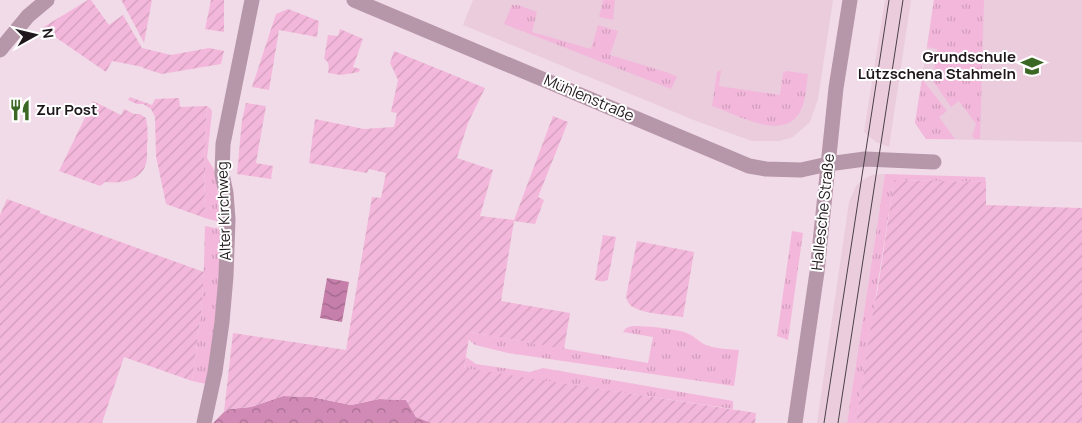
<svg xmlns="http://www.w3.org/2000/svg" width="1082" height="423" viewBox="0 0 1082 423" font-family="Manrope,sans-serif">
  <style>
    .built { fill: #eaccdd }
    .grass { fill: url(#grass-tufts) }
    .forest { fill: url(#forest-crowns) }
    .garden { fill: url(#garden-furrows) }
    .water { fill: url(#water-waves) }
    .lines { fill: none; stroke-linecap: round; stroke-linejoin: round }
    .minor { stroke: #b696a9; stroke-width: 15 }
    .tram { stroke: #4b4046; stroke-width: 1 }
    .labels { text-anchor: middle; stroke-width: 4; stroke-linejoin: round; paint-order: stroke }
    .poi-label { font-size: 15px; font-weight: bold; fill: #1f171b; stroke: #fff; text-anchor: end }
    .street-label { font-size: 15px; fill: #1f171b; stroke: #fff }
  </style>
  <defs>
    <pattern id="grass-tufts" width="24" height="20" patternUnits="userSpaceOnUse" patternTransform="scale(1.25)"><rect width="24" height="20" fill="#f3b7db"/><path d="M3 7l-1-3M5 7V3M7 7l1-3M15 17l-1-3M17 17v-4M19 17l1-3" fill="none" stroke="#d09dbb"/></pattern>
    <pattern id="forest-crowns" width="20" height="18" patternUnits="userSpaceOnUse" patternTransform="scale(1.25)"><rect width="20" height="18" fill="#d08ab5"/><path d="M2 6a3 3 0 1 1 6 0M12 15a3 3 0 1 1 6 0" fill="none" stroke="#a87092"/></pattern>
    <pattern id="garden-furrows" width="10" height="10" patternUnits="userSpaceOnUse" patternTransform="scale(1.25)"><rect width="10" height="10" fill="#f3b7db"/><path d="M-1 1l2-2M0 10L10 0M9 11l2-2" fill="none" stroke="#d09dbb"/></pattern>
    <pattern id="water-waves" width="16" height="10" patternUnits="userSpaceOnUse" patternTransform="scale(1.25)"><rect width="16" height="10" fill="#c57faa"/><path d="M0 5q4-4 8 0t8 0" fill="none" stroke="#9f678a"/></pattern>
  </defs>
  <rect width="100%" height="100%" fill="#f2dbe8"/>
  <path class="built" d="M 473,0 L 833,0 L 818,99 L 810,122 L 793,137 L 779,141 L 752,141 L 696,121 L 463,25 Z
    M 885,0 L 911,0 L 889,147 L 876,142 L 864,132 Z
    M 934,0 L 1082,0 L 1082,142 L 926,139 L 915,123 Z
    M 885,174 L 847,423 L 817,423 L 849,202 L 856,186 L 862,180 L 872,175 Z"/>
  <path class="grass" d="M 603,0 L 615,0 L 613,20 L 599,17 Z
    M 934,0 L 984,0 L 980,139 L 975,139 L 972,136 L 976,124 L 959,101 L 951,107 L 933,81 L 937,49 L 927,47 Z
    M 512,5 L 518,5 L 537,12 L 532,32 L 591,49 L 598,25 L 618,31 L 610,55 L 669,73 L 677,77 L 671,89 L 504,24 Z
    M 721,70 L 719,86 L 780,95 L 783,73 L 786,71 L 808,74 C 806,87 806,101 800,112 C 782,143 735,113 712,106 L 717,72 Z
    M 922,79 L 947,111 L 939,117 L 955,139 L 926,139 L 915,123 Z
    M 207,106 L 211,109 L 212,112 L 207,158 L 216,173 L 220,222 L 205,218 L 204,163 Z
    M 885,174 L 985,177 L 986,182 L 894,180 L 856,423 L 847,423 Z
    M 205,226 L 220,229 L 219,283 L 215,326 L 206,384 L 192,381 L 201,314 L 204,265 Z
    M 792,231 L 803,233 L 788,340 L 777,336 Z
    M 632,326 C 648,326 668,328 684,332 C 692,334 697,340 704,344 C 714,349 728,349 739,350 L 734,386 L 508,353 L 475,345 L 468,339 L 469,332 L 648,363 L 653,337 L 623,332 L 626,328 Z
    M 466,357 L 476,364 L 530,372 L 543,368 L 733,401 L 733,409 L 464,369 Z"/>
  <path class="forest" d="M 283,396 L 312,397 L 351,405 L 379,399 L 406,400 L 416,417 L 432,423 L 213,423 L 224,412 L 230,409 L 251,407 Z"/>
  <path class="garden" d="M 88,0 L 91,0 L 109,25 L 123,15 L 142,48 L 171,55 L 209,48 L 224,51 L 221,64 L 162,74 L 143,68 L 143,67 L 112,61 L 106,72 L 42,28 Z
    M 121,0 L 152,0 L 144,43 L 123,3 Z
    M 211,0 L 224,0 L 224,32 L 205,29 Z
    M 288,9 L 319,21 L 317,37 L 279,30 L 269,90 L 252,87 L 276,14 Z
    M 340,29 L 363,39 L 353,67 L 360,69 L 359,72 L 341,75 L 328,73 C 329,67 330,62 324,59 L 328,35 L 338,36 Z
    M 394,51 L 485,88 L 468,123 L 457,158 L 493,170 L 480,216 L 514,220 L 553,116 L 568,122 L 538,197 L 544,200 L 535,224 L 514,221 L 501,301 L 570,313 L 564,349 L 470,332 L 464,368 L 756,413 L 755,423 L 432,423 L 416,417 L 406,400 L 379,399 L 351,405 L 312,397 L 283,396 L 251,407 L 230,409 L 224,412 L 233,333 L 346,350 L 372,197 L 381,198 L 386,173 L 369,169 L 367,173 L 309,163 L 315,119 L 364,129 L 394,127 L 397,113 L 391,112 L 398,80 L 390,63 Z
    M 130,97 L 152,105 L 155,99 L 179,98 L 180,107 L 207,106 L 204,163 L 205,218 L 166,204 L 156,156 L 155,117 L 151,109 L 143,104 L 137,104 L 128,100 Z
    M 93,101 L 121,115 L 124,109 L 134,114 L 140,114 L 146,118 C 148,127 148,137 147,146 C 147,153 148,162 144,169 C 134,183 119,183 105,182 L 100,186 L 59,171 Z
    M 246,103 L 266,106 L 256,163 L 273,166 L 271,179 L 237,174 L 242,120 Z
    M 894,180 L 986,182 L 986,205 L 1082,208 L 1082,423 L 856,423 L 874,306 L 878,288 Z
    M 7,199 L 40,211 L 40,213 L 204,272 L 201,314 L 192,381 L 124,357 L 102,423 L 0,423 L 0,215 Z
    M 603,235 L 616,237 L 608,279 C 604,283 600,281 595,280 Z
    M 637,241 L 694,252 L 683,317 C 670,315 644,314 633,307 C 629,305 628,302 626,297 Z"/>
  <path class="water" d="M 327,278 L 349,282 L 342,322 L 320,318 Z"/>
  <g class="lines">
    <path class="minor" d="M 354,0 L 749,166 L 766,169 L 801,170 L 828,164 L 865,159 L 934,162
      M 0,50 L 28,16 L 47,0
      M 204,423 L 215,372 L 222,322 L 226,276 L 228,219 L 226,193 L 222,174 L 223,144 L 252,0
      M 795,423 L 817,272 L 836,88 L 850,0"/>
    <path class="tram" d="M 824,423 L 889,0
      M 838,423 L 903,0"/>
  </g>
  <defs>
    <g id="school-bare" transform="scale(1.725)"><path d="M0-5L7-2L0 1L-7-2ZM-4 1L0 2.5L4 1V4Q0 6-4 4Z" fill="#3b6724" stroke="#fff" stroke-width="2.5" paint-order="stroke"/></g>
    <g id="restaurant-bare" transform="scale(1.725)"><path d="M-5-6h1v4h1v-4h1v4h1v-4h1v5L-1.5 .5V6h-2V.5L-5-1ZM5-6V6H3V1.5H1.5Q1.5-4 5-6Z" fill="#3b6724" stroke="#fff" stroke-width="2.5" paint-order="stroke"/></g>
  </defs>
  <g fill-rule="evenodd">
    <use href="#school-bare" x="1032" y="66"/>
    <use href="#restaurant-bare" x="20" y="110"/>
  </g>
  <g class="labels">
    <g class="poi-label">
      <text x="1016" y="62">Grundschule<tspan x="1016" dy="17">Lützschena Stahmeln</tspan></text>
      <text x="36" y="115" text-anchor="start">Zur Post</text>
    </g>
    <g class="street-label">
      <text transform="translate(589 98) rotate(23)" y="5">Mühlenstraße</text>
      <text transform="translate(224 211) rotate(-92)" y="5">Alter Kirchweg</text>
      <text transform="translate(823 212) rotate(-84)" y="5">Hallesche Straße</text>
    </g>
  </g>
  <g transform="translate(35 35) rotate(82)" stroke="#ffffff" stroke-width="4" paint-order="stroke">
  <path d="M0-4L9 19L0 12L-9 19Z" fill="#1f171b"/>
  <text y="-8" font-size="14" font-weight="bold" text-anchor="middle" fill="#1f171b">N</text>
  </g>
</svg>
